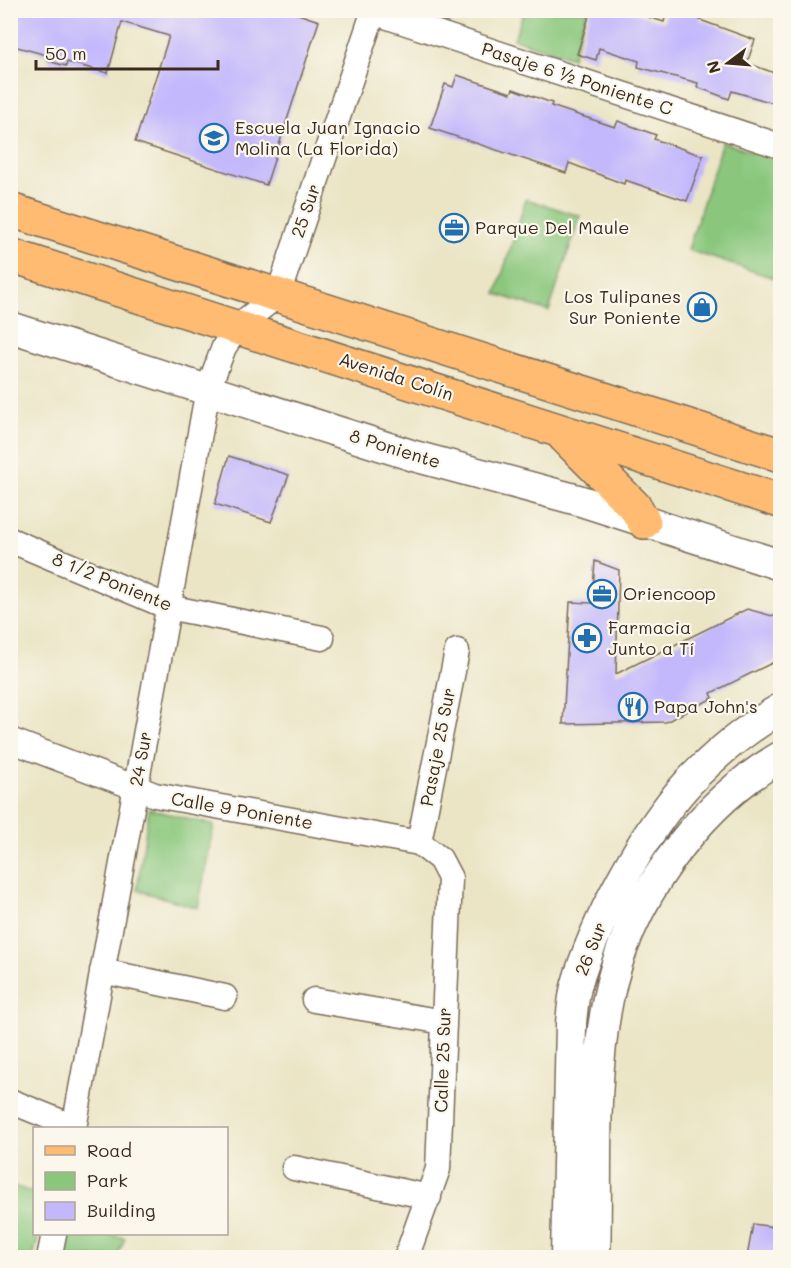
<svg xmlns="http://www.w3.org/2000/svg" width="791" height="1268" viewBox="0 0 791 1268" font-family="Mali,sans-serif">
  <style>
    .green { fill: #8ac77d; stroke: #62784e; stroke-width: 1.5 }
    .building { fill: #c3b8fc }
    .lines { fill: none; stroke-linecap: round; stroke-linejoin: round }
    .minor-casing { stroke: #796b59; stroke-width: 27 }
    .tertiary-casing { stroke: #796b59; stroke-width: 33 }
    .primary-casing { stroke: #796b59; stroke-width: 36 }
    .minor { stroke: #fff; stroke-width: 24 }
    .tertiary { stroke: #fff; stroke-width: 30 }
    .primary { stroke: #ffbb71; stroke-width: 33 }
    .labels { text-anchor: middle; stroke-width: 4.5; stroke-linejoin: round; paint-order: stroke }
    .street-label { font-size: 18px; fill: #3b2a1e; stroke: #fbf7ec }
    .poi-label { font-size: 18px; fill: #3b2a1e; stroke: #fbf7ec; text-anchor: start }
  </style>
  <rect width="100%" height="100%" fill="#fbf7ec"/>
  <filter id="ink" filterUnits="userSpaceOnUse"><feTurbulence type="fractalNoise" baseFrequency=".0167" numOctaves="2"/><feDisplacementMap in="SourceGraphic" scale="12" xChannelSelector="R" yChannelSelector="G"/><feConvolveMatrix kernelMatrix="1 2 1 2 8 2 1 2 1" color-interpolation-filters="sRGB"/></filter>
  <filter id="wash" filterUnits="userSpaceOnUse"><feTurbulence type="fractalNoise" baseFrequency=".008" numOctaves="4" result="noise"/><feDisplacementMap in="SourceGraphic" scale="24" xChannelSelector="R" yChannelSelector="G"/><feGaussianBlur stdDeviation="1.35" result="paint"/><feColorMatrix in="noise" values="0 0 0 0 0 0 0 0 0 0 0 0 0 0 0 0 0 1.4 0 .05"/><feComposite in="paint" operator="in"/></filter>
  <g filter="url(#wash)">
    <rect width="100%" height="100%" fill="#ebe5c6"/>
    <path class="green" d="M 524,11 L 587,11 L 572,58 L 514,39 Z
      M 722,142 L 780,161 L 780,280 L 688,250 Z
      M 526,199 L 580,216 L 549,311 L 496,294 Z
      M 149,809 L 214,825 L 198,908 L 137,890 Z
      M 11,1185 L 34,1193 L 34,1234 L 39,1234 L 33,1257 L 11,1257 Z
      M 54,1234 L 108,1234 L 125,1238 L 117,1257 L 49,1258 Z"/>
    <g id="blocks">
      <path class="building" d="M 10,10 L 88,10 L 99,14 L 100,10 L 286,10 L 319,21 L 266,185 L 135,142 L 169,36 L 122,22 L 108,73 L 67,62 L 66,66 L 48,61 L 50,56 L 10,45 Z
        M 591,10 L 626,10 L 664,22 L 667,10 L 702,10 L 700,20 L 755,40 L 747,63 L 780,75 L 780,105 L 732,91 L 729,99 L 697,87 L 698,83 L 638,67 L 639,61 L 599,48 L 596,60 L 577,54 Z
        M 457,75 L 511,93 L 513,89 L 552,103 L 551,106 L 615,127 L 618,121 L 656,135 L 654,139 L 703,156 L 687,201 L 625,180 L 624,184 L 569,163 L 566,173 L 430,128 L 445,84 L 453,87 Z
        M 229,456 L 289,475 L 271,522 L 215,504 Z
        M 595,561 L 619,570 L 616,674 L 747,609 L 780,618 L 780,659 L 711,693 L 713,698 L 666,722 L 563,724 L 570,602 L 592,603 Z
        M 753,1224 L 780,1228 L 780,1257 L 747,1257 Z"/>
    </g>
  </g>
  <g filter="url(#ink)">
    <use href="#blocks" fill-opacity="0" stroke="#796b59" stroke-width="1.5"/>
    <g class="lines">
      <g class="minor-casing">
        <path id="minor" d="M 373,12 L 780,146
          M 10,540 L 168,607 L 322,638
          M 10,740 L 155,795 L 419,843 L 440,859 L 450,878 L 438,1169 L 406,1258
          M 419,843 L 457,651
          M 102,971 L 225,997
          M 314,1000 L 444,1022
          M 10,1101 L 74,1127
          M 74,1128 L 208,389 L 224,347 L 238,326 L 278,295 L 374,10
          M 294,1168 L 429,1197
          M 49,1258 L 54,1234"/>
      </g>
      <g class="tertiary-casing">
        <path id="tertiary" d="M 10,327 L 414,456 L 578,500 L 780,565
          M 566,1258 L 571,1024 C 572,1012 573,999 576,987 C 594,924 643,832 688,783 C 715,754 746,729 780,709
          M 595,1258 C 598,1172 591,1083 608,999 C 627,903 696,806 780,757"/>
      </g>
      <g class="primary-casing">
        <path id="primary" d="M 10,210 L 780,455
          M 10,255 L 780,501
          M 564,436 L 635,507 L 644,522"/>
      </g>
      <use href="#minor" class="minor"/>
      <use href="#tertiary" class="tertiary"/>
      <use href="#primary" class="primary"/>
    </g>
  </g>
  <defs>
    <g id="school-ring" transform="scale(1.5)"><circle r="9.5" fill="#fbf7ec" stroke="#1f6fb2" stroke-width="1.5"/><path d="M0-5L7-2L0 1L-7-2ZM-4 1L0 2.5L4 1V4Q0 6-4 4Z" fill="#1f6fb2"/></g>
    <g id="office-ring" transform="scale(1.5)"><circle r="9.5" fill="#fbf7ec" stroke="#1f6fb2" stroke-width="1.5"/><path d="M-6-3h4V-5.5h4V-3h4V5H-6ZM-1-4.5V-3h2v-1.5ZM-6 0V1H6V0Z" fill="#1f6fb2"/></g>
    <g id="shop-ring" transform="scale(1.5)"><circle r="9.5" fill="#fbf7ec" stroke="#1f6fb2" stroke-width="1.5"/><path d="M-5-2.5h2.3a2.7 3.5 0 0 1 5.4 0H5L5.5 6h-11ZM-1.5-2.5h3a1.5 2.3 0 0 0-3 0Z" fill="#1f6fb2"/></g>
    <g id="pharmacy-ring" transform="scale(1.5)"><circle r="9.5" fill="#fbf7ec" stroke="#1f6fb2" stroke-width="1.5"/><path d="M-2-6h4v4h4v4h-4v4h-4v-4h-4v-4h4Z" fill="#1f6fb2"/></g>
    <g id="restaurant-ring" transform="scale(1.5)"><circle r="9.5" fill="#fbf7ec" stroke="#1f6fb2" stroke-width="1.5"/><path d="M-5-6h1v4h1v-4h1v4h1v-4h1v5L-1.5 .5V6h-2V.5L-5-1ZM5-6V6H3V1.5H1.5Q1.5-4 5-6Z" fill="#1f6fb2"/></g>
  </defs>
  <g fill-rule="evenodd">
    <use href="#school-ring" x="214" y="138"/>
    <use href="#office-ring" x="454" y="228"/>
    <use href="#shop-ring" x="702" y="307"/>
    <use href="#office-ring" x="602" y="594"/>
    <use href="#pharmacy-ring" x="587" y="638"/>
    <use href="#restaurant-ring" x="633" y="707"/>
  </g>
  <g class="labels">
    <g class="street-label">
      <text transform="translate(577 79) rotate(18)" y="6">Pasaje 6 ½ Poniente C</text>
      <text transform="translate(306 211) rotate(-71)" y="6">25 Sur</text>
      <text transform="translate(396 377) rotate(18)" y="6">Avenida Colín</text>
      <text transform="translate(395 449) rotate(17)" y="6">8 Poniente</text>
      <text transform="translate(112 582) rotate(22)" y="6">8 1/2 Poniente</text>
      <text transform="translate(438 747) rotate(-79)" y="6">Pasaje 25 Sur</text>
      <text transform="translate(141 759) rotate(-80)" y="6">24 Sur</text>
      <text transform="translate(242 811) rotate(10)" y="6">Calle 9 Poniente</text>
      <text transform="translate(591 949) rotate(-68)" y="6">26 Sur</text>
      <text transform="translate(443 1060) rotate(-88)" y="6">Calle 25 Sur</text>
    </g>
    <g class="poi-label">
      <text x="235" y="134">Escuela Juan Ignacio<tspan x="235" dy="21">Molina (La Florida)</tspan></text>
      <text x="475" y="234">Parque Del Maule</text>
      <text x="681" y="303" text-anchor="end">Los Tulipanes<tspan x="681" dy="21">Sur Poniente</tspan></text>
      <text x="623" y="600">Oriencoop</text>
      <text x="608" y="634">Farmacia<tspan x="608" dy="21">Junto a Tí</tspan></text>
      <text x="654" y="713">Papa John's</text>
    </g>
  </g>
  <rect width="791" height="1268" fill="none" stroke="#fbf7ec" stroke-width="36"/>
  <rect x="33" y="1127" width="195" height="108" fill="#fbf7ec" stroke="#aea59a" stroke-width="1.5"/>
  <rect x="45" y="1146" width="30" height="9" fill="#ffbb71" stroke="#aea59a" stroke-width="1.5"/>
  <text x="87" y="1157" font-size="18" fill="#3b2a1e">Road</text>
  <rect x="45" y="1172" width="30" height="18" fill="#8ac77d" stroke="#aea59a" stroke-width="1.5"/>
  <text x="87" y="1187" font-size="18" fill="#3b2a1e">Park</text>
  <rect x="45" y="1202" width="30" height="18" fill="#c3b8fc" stroke="#aea59a" stroke-width="1.5"/>
  <text x="87" y="1217" font-size="18" fill="#3b2a1e">Building</text>
  <g transform="translate(728 63) rotate(254)" stroke="#fbf7ec" stroke-width="4.5" paint-order="stroke">
  <path d="M0-4.5L10 22L0 15L-10 22Z" fill="#3b2a1e"/>
  <text y="-9" font-size="16" font-weight="bold" text-anchor="middle" fill="#3b2a1e">N</text>
  </g>
  <path d="M36 60v9h182v-9" fill="none" stroke="#3b2a1e" stroke-width="3"/>
  <text x="45" y="60" font-size="18" fill="#3b2a1e" stroke="#fbf7ec" stroke-width="4.5" paint-order="stroke">50 m</text>
</svg>
